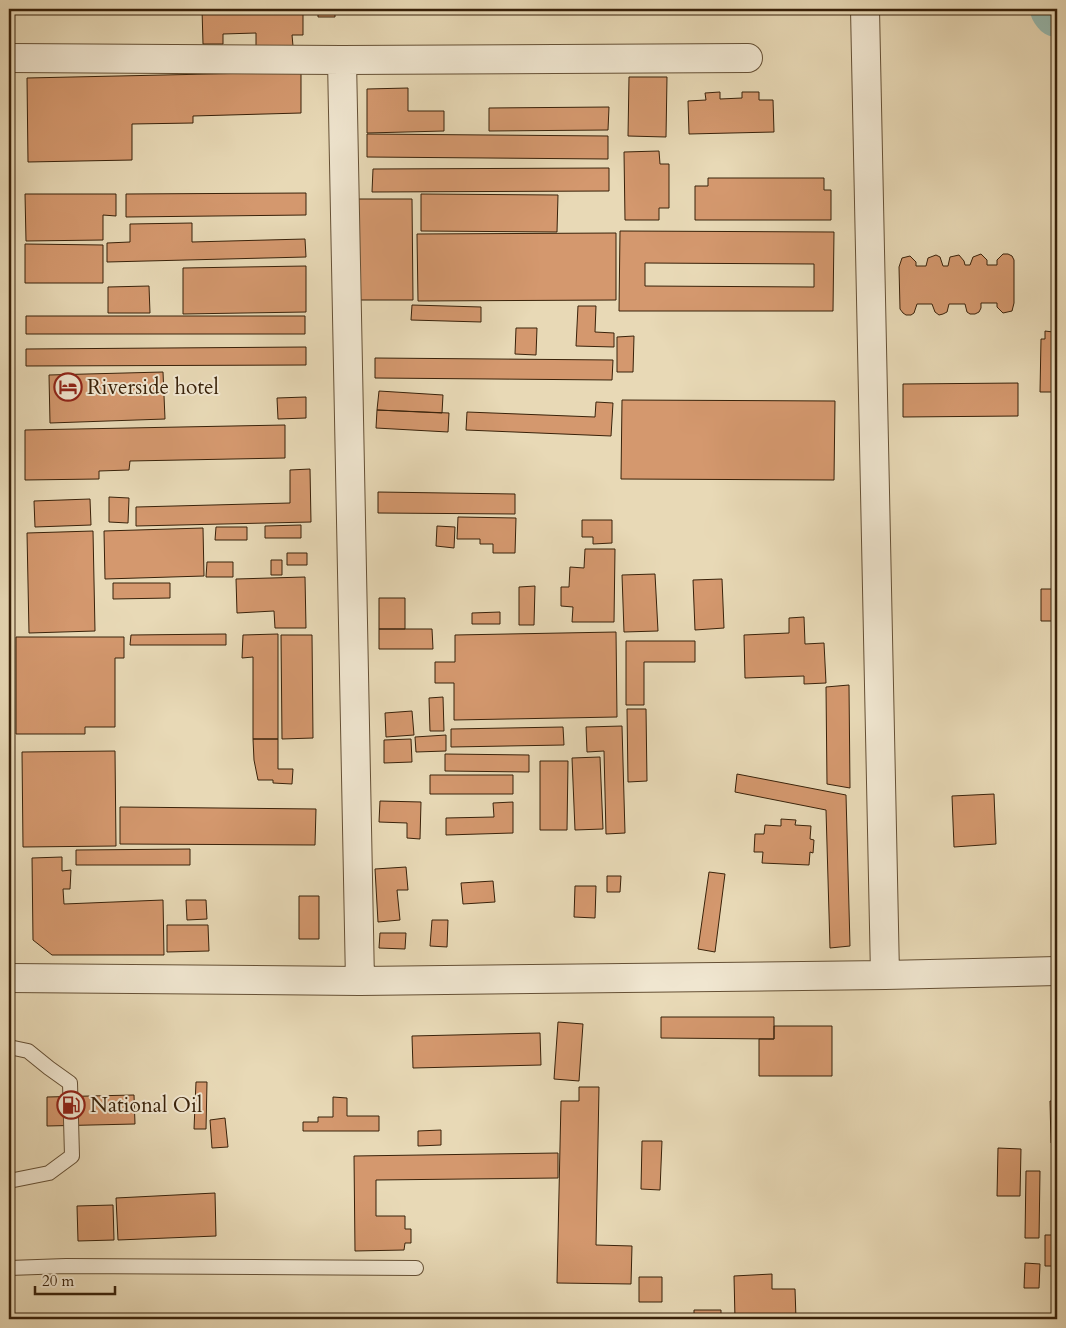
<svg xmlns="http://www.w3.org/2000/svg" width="1066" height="1328" viewBox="0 0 1066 1328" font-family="Cardo,serif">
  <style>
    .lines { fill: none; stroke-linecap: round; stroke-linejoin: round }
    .river { stroke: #97bab0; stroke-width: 48 }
    .building { fill: #d4986e; stroke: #39220a; fill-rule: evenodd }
    .lane-casing { stroke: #655035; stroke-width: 16 }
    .street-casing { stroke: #655035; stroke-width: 30 }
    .lane { stroke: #f0e6d0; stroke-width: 14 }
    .street { stroke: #f0e6d0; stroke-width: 28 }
    .labels { text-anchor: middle; stroke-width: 4; stroke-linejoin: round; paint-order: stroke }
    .poi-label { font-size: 21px; fill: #39220a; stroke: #f0e6d0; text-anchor: start }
  </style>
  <rect width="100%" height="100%" fill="#e8d9b6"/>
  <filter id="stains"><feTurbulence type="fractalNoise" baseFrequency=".004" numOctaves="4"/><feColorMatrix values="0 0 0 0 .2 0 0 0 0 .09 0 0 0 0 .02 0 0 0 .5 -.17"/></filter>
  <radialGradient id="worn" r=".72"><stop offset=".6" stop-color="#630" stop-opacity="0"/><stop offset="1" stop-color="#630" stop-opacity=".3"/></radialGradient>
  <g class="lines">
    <path class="river" d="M 1054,9 L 1057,13"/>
  </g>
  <path class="building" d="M 202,9 L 303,9 L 303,35 L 292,35 L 293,46 L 256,46 L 256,33 L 223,34 L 223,44 L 203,44 Z
    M 318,9 L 335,9 L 335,17 L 318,17 Z
    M 301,72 L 301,113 L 193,116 L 193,123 L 132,124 L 132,160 L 28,162 L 27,78 Z
    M 629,77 L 667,77 L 666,137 L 628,136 Z
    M 408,88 L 408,111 L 444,111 L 444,131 L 367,133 L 367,89 Z
    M 720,92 L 720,99 L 742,98 L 742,92 L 759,92 L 759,100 L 773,100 L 774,132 L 689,134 L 688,101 L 706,100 L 705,93 Z
    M 609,107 L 608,130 L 489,131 L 489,108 Z
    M 367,134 L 608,136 L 608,159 L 367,157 Z
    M 659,151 L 660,164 L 669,164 L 669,208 L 659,208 L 659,220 L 625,220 L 624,152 Z
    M 609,168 L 609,191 L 372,192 L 373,169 Z
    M 708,178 L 824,178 L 824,190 L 831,190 L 831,220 L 695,220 L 695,186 L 708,186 Z
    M 306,193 L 306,215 L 126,217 L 126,194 Z
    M 25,194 L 116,194 L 116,216 L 103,215 L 103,240 L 26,241 Z
    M 421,194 L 558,195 L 557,232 L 421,231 Z
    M 358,199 L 412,199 L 413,300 L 358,300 Z
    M 192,223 L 192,242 L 305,239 L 306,257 L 107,262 L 107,243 L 130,242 L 130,224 Z
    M 620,231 L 834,232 L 833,311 L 619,311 ZM 645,263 L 814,264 L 814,287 L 645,286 Z
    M 616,233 L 616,300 L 418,301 L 417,234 Z
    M 25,244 L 103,245 L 103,283 L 25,283 Z
    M 981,254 L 987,260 L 987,265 L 997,265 L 997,260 L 1003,254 L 1008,254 L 1012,256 L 1014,260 L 1014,303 L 1012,311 L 1003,313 L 997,307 L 997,303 L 981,303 L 981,308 L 979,312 L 975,314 L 970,314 L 967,312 L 965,304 L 949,304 L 947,312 L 943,314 L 939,315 L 935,312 L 932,304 L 917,304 L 914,313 L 911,315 L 906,315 L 903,313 L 900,309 L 899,267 L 902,258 L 910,256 L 916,262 L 916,266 L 926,266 L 928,258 L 936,255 L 940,257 L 943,266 L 948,266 L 950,257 L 959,255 L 964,261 L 965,265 L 970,265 L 973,257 Z
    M 306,266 L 306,312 L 183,314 L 183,268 Z
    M 149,286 L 150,313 L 108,313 L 108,287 Z
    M 412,305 L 481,307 L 481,322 L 411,320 Z
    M 578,306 L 596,306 L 595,332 L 614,333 L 614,347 L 576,346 Z
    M 26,316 L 305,316 L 305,334 L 26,334 Z
    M 516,328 L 537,328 L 536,355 L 515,354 Z
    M 1045,331 L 1053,332 L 1053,339 L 1057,339 L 1057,392 L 1040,392 L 1041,339 L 1045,339 Z
    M 634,336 L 633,372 L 617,372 L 617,337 Z
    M 306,347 L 306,365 L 26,366 L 26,349 Z
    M 375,358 L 613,360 L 612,380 L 375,378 Z
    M 163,372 L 165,419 L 50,423 L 49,375 Z
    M 1018,383 L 1018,416 L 903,417 L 903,384 Z
    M 379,391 L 443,395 L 442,413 L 377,410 Z
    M 306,397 L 306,418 L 278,419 L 277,398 Z
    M 622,400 L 835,401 L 834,480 L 621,479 Z
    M 596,402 L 613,403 L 611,436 L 466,430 L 467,412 L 595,417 Z
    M 377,410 L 449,413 L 448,432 L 376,428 Z
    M 285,425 L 285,458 L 130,461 L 129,470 L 99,471 L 99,479 L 25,480 L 25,430 Z
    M 1057,464 L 1057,521 L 1053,516 L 1052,469 Z
    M 310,469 L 311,522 L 136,526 L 136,507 L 290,503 L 290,470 Z
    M 378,492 L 515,494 L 515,514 L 378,513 Z
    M 109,497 L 129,498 L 128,523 L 109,522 Z
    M 90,499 L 91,525 L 35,527 L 34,501 Z
    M 458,517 L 516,518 L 515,553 L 493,553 L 493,544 L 480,544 L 480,539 L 457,539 Z
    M 582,520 L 612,520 L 612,543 L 593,544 L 593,537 L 582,537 Z
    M 301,525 L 301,538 L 265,538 L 265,526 Z
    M 437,526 L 455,527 L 454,548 L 436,546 Z
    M 216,527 L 247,527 L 247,540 L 215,540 Z
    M 203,528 L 204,576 L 105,579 L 104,531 Z
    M 93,531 L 95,631 L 29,633 L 27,533 Z
    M 585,549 L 615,549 L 614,622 L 572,622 L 573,607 L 561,606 L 561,587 L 569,587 L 570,567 L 584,568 Z
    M 287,553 L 307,553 L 307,565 L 287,565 Z
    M 271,560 L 282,560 L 282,575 L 271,575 Z
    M 207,562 L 233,562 L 233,577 L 206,577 Z
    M 655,574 L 658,631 L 624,632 L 622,575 Z
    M 305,577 L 306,628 L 275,628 L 274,611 L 237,613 L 236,579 Z
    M 722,579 L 724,628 L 695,630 L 693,580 Z
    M 113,583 L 170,583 L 170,598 L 113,599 Z
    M 535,586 L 534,625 L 519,625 L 519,587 Z
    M 1041,589 L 1057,589 L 1057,621 L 1041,621 Z
    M 379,598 L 405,598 L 405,629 L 379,629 Z
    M 500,612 L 500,624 L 472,624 L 472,613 Z
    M 804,617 L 805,644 L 824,643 L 826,683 L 804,684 L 804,676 L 745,678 L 744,635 L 789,633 L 789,618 Z
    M 379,629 L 432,629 L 433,649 L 379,649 Z
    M 616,632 L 617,717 L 454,720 L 454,683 L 435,683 L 435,662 L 455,662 L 455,635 Z
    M 226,634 L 226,645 L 130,645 L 131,635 Z
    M 278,634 L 278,739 L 253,739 L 253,657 L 242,658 L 243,635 Z
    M 281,635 L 312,635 L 313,738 L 282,739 Z
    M 16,637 L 124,637 L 124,658 L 115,658 L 115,727 L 85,727 L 85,734 L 16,734 Z
    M 626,641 L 695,641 L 695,662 L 644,662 L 644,705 L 626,705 Z
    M 849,685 L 850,788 L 827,784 L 826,687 Z
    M 443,697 L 444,731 L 430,731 L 429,698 Z
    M 627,709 L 646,709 L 647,781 L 628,782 Z
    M 412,711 L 414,735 L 386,737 L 385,713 Z
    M 622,726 L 625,833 L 606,834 L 604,751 L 587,752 L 586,727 Z
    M 563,727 L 564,745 L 451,747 L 451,729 Z
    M 446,735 L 446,751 L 416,752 L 415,737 Z
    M 253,739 L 278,739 L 278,769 L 293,769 L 292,784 L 273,783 L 273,780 L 258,780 L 254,760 Z
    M 411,739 L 412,762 L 384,763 L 384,740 Z
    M 115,751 L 116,846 L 23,847 L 22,752 Z
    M 445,754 L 529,755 L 529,772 L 445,771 Z
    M 600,757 L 603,829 L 575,830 L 572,758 Z
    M 540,761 L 568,761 L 567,830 L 540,830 Z
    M 737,774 L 846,795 L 850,946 L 830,948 L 826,810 L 735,792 Z
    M 430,775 L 513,775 L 513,794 L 430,794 Z
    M 994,794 L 996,844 L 954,847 L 952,796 Z
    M 380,801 L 421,802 L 420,839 L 407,838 L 407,823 L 379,822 Z
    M 513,802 L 513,833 L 446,835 L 446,818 L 494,817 L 493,803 Z
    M 120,807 L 316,809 L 315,845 L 120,844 Z
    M 781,819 L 796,820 L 795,825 L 811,826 L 810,839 L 814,840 L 813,853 L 810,852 L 809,865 L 762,863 L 763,852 L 754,852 L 755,834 L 764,834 L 765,825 L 781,826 Z
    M 190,849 L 190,865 L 76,865 L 76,850 Z
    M 62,857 L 62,871 L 71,870 L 70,889 L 63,889 L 64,904 L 163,900 L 164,955 L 52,955 L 33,940 L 32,858 Z
    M 406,867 L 408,890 L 397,890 L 400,920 L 378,922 L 375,869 Z
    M 709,872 L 725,874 L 715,952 L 698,949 Z
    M 607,876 L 621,876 L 620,892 L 607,892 Z
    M 493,881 L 495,902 L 463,904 L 461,883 Z
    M 575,886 L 596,886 L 595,918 L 574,917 Z
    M 299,896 L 319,896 L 319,939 L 299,939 Z
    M 186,900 L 206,900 L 207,919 L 187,920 Z
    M 432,920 L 448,920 L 447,947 L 430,946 Z
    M 167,925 L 208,925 L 209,951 L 167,952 Z
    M 380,933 L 406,933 L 405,949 L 379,948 Z
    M 661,1017 L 774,1017 L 774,1039 L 661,1038 Z
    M 558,1022 L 583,1024 L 579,1081 L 554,1079 Z
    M 774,1026 L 832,1026 L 832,1076 L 759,1076 L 759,1039 L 774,1039 Z
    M 540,1033 L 541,1065 L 413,1068 L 412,1036 Z
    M 196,1082 L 207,1082 L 206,1129 L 194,1129 Z
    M 579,1087 L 599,1087 L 596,1245 L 632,1246 L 631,1284 L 557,1283 L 561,1101 L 579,1101 Z
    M 134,1095 L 135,1124 L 47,1126 L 47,1097 Z
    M 333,1097 L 347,1098 L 347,1116 L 379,1116 L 379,1131 L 303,1131 L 303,1122 L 318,1122 L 318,1117 L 333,1117 Z
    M 1050,1101 L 1057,1101 L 1057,1143 L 1051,1143 Z
    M 225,1118 L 228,1147 L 212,1148 L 210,1120 Z
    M 441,1130 L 441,1145 L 418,1146 L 418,1131 Z
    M 642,1141 L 662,1141 L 660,1190 L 641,1189 Z
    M 998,1148 L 1021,1149 L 1020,1196 L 997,1196 Z
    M 558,1153 L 558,1178 L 376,1180 L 376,1216 L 405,1216 L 405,1229 L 411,1229 L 411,1243 L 405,1243 L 404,1250 L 355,1251 L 354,1156 Z
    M 1026,1171 L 1040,1171 L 1039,1238 L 1025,1238 Z
    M 215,1193 L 216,1236 L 118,1240 L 116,1198 Z
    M 113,1205 L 114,1240 L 78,1241 L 77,1206 Z
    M 1045,1235 L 1057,1235 L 1057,1266 L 1045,1266 Z
    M 1025,1263 L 1040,1264 L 1039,1288 L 1024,1288 Z
    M 772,1274 L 772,1289 L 795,1289 L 796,1319 L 735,1319 L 734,1276 Z
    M 639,1277 L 662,1277 L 662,1302 L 639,1302 Z
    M 694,1310 L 721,1310 L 721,1319 L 694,1319 Z"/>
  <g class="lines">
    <g class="lane-casing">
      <path id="lane" d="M 9,1047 L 28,1051 L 49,1068 L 70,1083 L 72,1156 L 49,1173 L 9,1181
        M 9,1268 L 66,1266 L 416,1268"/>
    </g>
    <g class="street-casing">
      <path id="street" d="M 865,9 L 885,975
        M 9,58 L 342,60 L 360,981
        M 342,60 L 748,58
        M 9,978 L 360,981 L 885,975 L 1057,971"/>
    </g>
    <use href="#lane" class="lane"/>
    <use href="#street" class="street"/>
  </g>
  <defs>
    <g id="hotel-ring" transform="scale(1.4375)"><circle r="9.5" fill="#f0e6d0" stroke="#8f2418" stroke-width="1.5"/><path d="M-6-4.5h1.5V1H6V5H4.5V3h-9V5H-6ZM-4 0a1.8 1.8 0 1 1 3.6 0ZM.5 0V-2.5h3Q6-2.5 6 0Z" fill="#8f2418"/></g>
    <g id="fuel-ring" transform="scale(1.4375)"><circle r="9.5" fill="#f0e6d0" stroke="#8f2418" stroke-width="1.5"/><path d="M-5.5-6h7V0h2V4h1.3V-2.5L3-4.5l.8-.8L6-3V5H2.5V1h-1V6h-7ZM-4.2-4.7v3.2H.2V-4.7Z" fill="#8f2418"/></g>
  </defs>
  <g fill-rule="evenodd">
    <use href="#hotel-ring" x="68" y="387"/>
    <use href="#fuel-ring" x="71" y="1105"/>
  </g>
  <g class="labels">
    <g class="poi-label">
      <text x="87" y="394">Riverside hotel</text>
      <text x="90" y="1112">National Oil</text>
    </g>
  </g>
  <rect width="1066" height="1328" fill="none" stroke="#e8d9b6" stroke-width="30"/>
  <rect x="10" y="10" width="1046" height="1308" fill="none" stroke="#39220a" stroke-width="2.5"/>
  <rect x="15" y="15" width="1036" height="1298" fill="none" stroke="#39220a"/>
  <path d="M35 1286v8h80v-8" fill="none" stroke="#39220a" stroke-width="2.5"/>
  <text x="42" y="1286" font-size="15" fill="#39220a" stroke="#f0e6d0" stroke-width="4" paint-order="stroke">20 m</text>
  <rect width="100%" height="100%" filter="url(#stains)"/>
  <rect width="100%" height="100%" fill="url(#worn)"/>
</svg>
